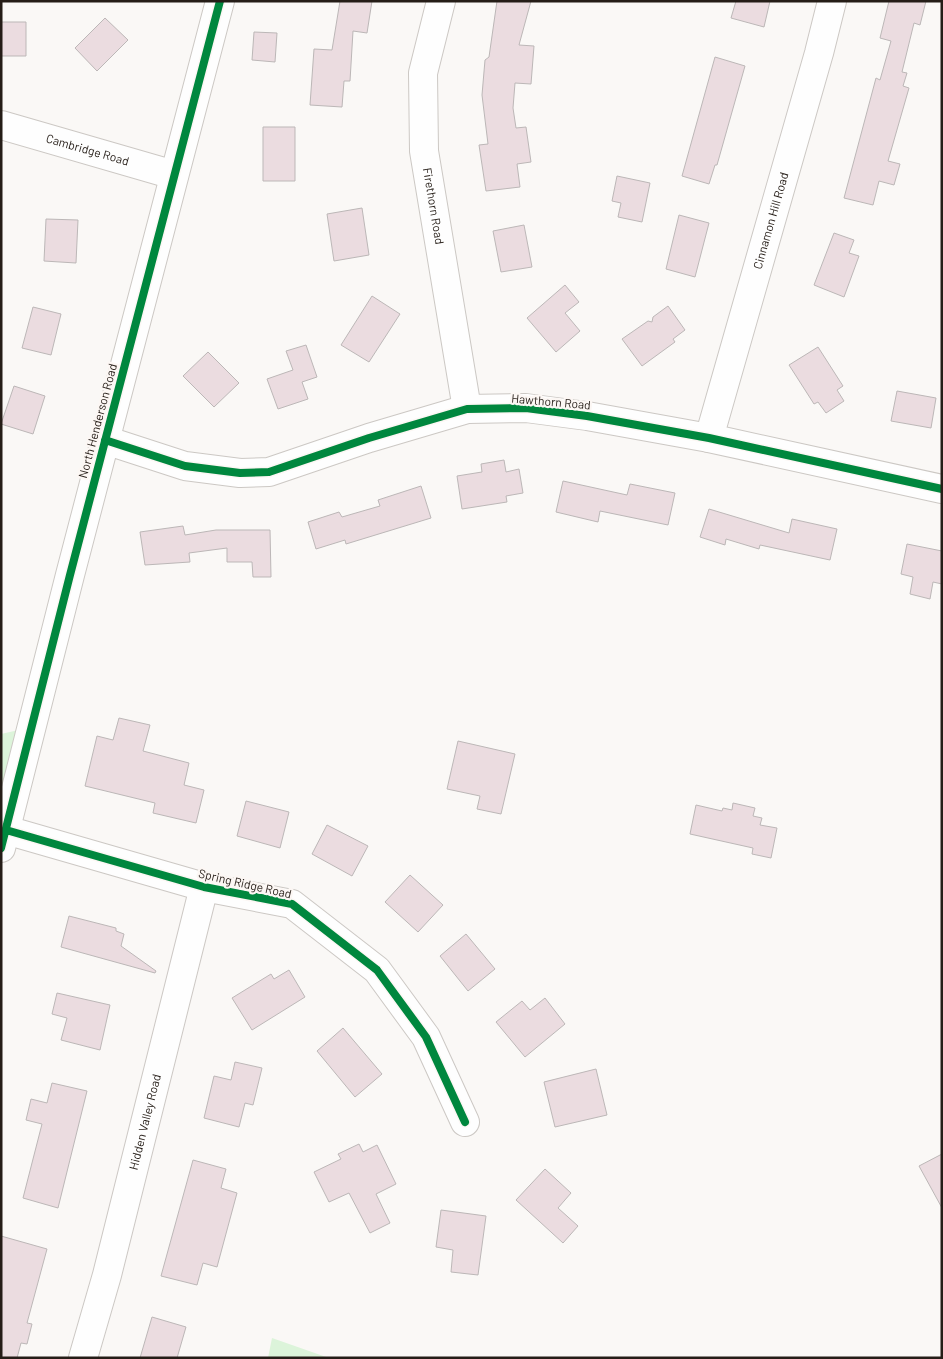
<svg xmlns="http://www.w3.org/2000/svg" width="943" height="1359" viewBox="0 0 943 1359" font-family="Barlow,sans-serif">
  <style>
    .park { fill: #dcf4da }
    .building { fill: #ebdce0; stroke: #bcb7b7 }
    .lines { fill: none; stroke-linecap: round; stroke-linejoin: round }
    .minor-casing { stroke: #ccc8c4; stroke-width: 30 }
    .tertiary-casing { stroke: #ccc8c4; stroke-width: 30 }
    .minor { stroke: #fefefe; stroke-width: 28 }
    .tertiary { stroke: #fefefe; stroke-width: 28 }
    .cycleway-casing { stroke: #fcf7f4; stroke-width: 11 }
    .cycleway { stroke: #00873e; stroke-width: 8 }
    .labels { text-anchor: middle; stroke-width: 4.5; stroke-linejoin: round; paint-order: stroke }
    .street-label { font-size: 12px; fill: #251d17; stroke: #fcf7f4 }
  </style>
  <rect width="100%" height="100%" fill="#faf8f6"/>
  <path class="park" d="M 32,727 L 1,837 L 1,734 Z
    M 272,1338 L 329,1358 L 268,1358 Z"/>
  <path class="building" d="M 340,1 L 372,1 L 367,33 L 353,31 L 350,81 L 344,81 L 342,107 L 310,105 L 314,49 L 332,50 Z
    M 497,1 L 531,1 L 519,45 L 534,46 L 531,84 L 515,83 L 513,108 L 516,128 L 526,127 L 531,162 L 517,164 L 520,187 L 486,191 L 479,145 L 488,144 L 482,95 L 485,60 L 489,57 Z
    M 736,1 L 770,1 L 764,27 L 731,18 Z
    M 889,1 L 926,1 L 920,25 L 914,23 L 902,72 L 907,73 L 903,86 L 909,88 L 888,161 L 900,164 L 894,185 L 879,181 L 873,205 L 844,198 L 876,78 L 880,80 L 891,41 L 880,38 Z
    M 105,18 L 128,40 L 97,71 L 75,48 Z
    M 1,22 L 26,22 L 26,56 L 1,56 Z
    M 254,32 L 277,33 L 275,62 L 252,60 Z
    M 715,57 L 745,66 L 717,165 L 715,165 L 709,184 L 682,176 Z
    M 263,127 L 295,127 L 295,181 L 263,181 Z
    M 617,176 L 650,183 L 642,222 L 618,217 L 621,203 L 612,201 Z
    M 362,208 L 369,255 L 334,261 L 327,214 Z
    M 679,215 L 709,223 L 695,277 L 666,269 Z
    M 46,219 L 78,220 L 76,263 L 44,261 Z
    M 524,225 L 532,267 L 501,272 L 493,231 Z
    M 834,233 L 854,240 L 849,253 L 859,256 L 844,297 L 814,285 Z
    M 565,285 L 579,302 L 565,313 L 580,331 L 556,352 L 527,318 Z
    M 372,296 L 400,314 L 369,362 L 341,345 Z
    M 668,306 L 685,330 L 673,339 L 675,342 L 642,366 L 622,339 L 648,321 L 652,322 L 653,317 Z
    M 33,307 L 61,314 L 51,355 L 22,348 Z
    M 306,345 L 317,377 L 302,382 L 308,399 L 278,409 L 267,379 L 293,370 L 286,351 Z
    M 818,347 L 843,386 L 837,390 L 844,401 L 826,413 L 818,402 L 814,404 L 789,365 Z
    M 208,352 L 239,383 L 214,407 L 183,376 Z
    M 14,386 L 45,396 L 33,434 L 1,424 Z
    M 897,391 L 936,398 L 931,428 L 891,421 Z
    M 504,460 L 506,472 L 519,469 L 523,493 L 506,496 L 507,502 L 462,509 L 457,476 L 482,472 L 481,464 Z
    M 563,481 L 627,495 L 630,484 L 675,493 L 668,525 L 600,511 L 598,522 L 556,512 Z
    M 421,486 L 431,518 L 346,544 L 345,540 L 316,549 L 308,522 L 339,512 L 342,517 L 380,506 L 378,500 Z
    M 709,509 L 789,533 L 792,519 L 837,529 L 830,560 L 760,545 L 759,549 L 726,539 L 725,545 L 700,537 Z
    M 183,526 L 185,535 L 216,530 L 270,530 L 271,577 L 253,577 L 252,562 L 227,562 L 227,548 L 189,553 L 190,562 L 145,565 L 140,532 Z
    M 907,544 L 942,551 L 942,584 L 933,582 L 930,599 L 910,594 L 913,577 L 901,574 Z
    M 119,718 L 150,725 L 143,751 L 189,763 L 184,785 L 204,790 L 196,823 L 153,813 L 155,803 L 85,786 L 97,736 L 113,740 Z
    M 458,741 L 515,754 L 501,814 L 477,809 L 480,796 L 447,789 Z
    M 246,801 L 289,812 L 280,848 L 237,836 Z
    M 733,803 L 755,808 L 753,816 L 762,818 L 760,825 L 777,828 L 771,858 L 752,854 L 753,848 L 690,834 L 696,805 L 722,811 L 723,808 L 732,810 Z
    M 327,825 L 368,846 L 352,876 L 312,854 Z
    M 410,875 L 443,905 L 418,932 L 385,902 Z
    M 69,916 L 116,928 L 116,931 L 124,934 L 121,946 L 156,971 L 155,973 L 61,947 Z
    M 466,934 L 495,969 L 468,991 L 440,956 Z
    M 289,970 L 305,997 L 252,1030 L 232,998 L 271,974 L 274,979 Z
    M 57,993 L 110,1005 L 100,1050 L 61,1040 L 67,1018 L 52,1014 Z
    M 545,998 L 565,1024 L 525,1057 L 496,1022 L 522,1001 L 530,1010 Z
    M 343,1028 L 382,1074 L 355,1097 L 317,1051 Z
    M 235,1062 L 262,1068 L 253,1105 L 245,1103 L 239,1127 L 204,1118 L 214,1076 L 231,1080 Z
    M 596,1069 L 607,1115 L 555,1127 L 544,1082 Z
    M 52,1083 L 87,1091 L 58,1208 L 23,1198 L 42,1124 L 26,1120 L 31,1099 L 47,1103 Z
    M 359,1144 L 363,1152 L 377,1145 L 396,1184 L 376,1194 L 390,1223 L 370,1233 L 349,1193 L 329,1202 L 314,1172 L 341,1159 L 338,1154 Z
    M 942,1154 L 942,1208 L 919,1166 Z
    M 193,1160 L 226,1169 L 221,1188 L 237,1193 L 217,1267 L 203,1263 L 197,1285 L 161,1276 Z
    M 545,1169 L 571,1193 L 558,1208 L 578,1226 L 563,1243 L 516,1200 Z
    M 441,1210 L 486,1216 L 478,1275 L 451,1272 L 453,1250 L 436,1247 Z
    M 1,1236 L 47,1249 L 27,1323 L 32,1324 L 27,1344 L 21,1343 L 17,1358 L 1,1358 Z
    M 152,1317 L 186,1327 L 177,1358 L 140,1358 Z"/>
  <g class="lines">
    <g class="minor-casing">
      <g id="minor">
        <path id="s1" d="M 441,1 L 423,73 L 424,151 L 467,409"/>
        <path id="s2" d="M 1,125 L 174,175"/>
        <path id="s3" d="M 709,438 L 819,53 L 832,1"/>
        <path d="M 105,440 L 185,466 L 240,473 L 269,472 L 369,438 L 467,409 L 526,408 L 587,416 L 709,438 L 942,489"/>
        <path d="M 6,830 L 204,887 L 292,904 L 377,970 L 426,1037 L 465,1122"/>
        <path id="s4" d="M 83,1358 L 107,1275 L 204,887"/>
      </g>
    </g>
    <g class="tertiary-casing">
      <path id="tertiary" d="M 1,848 L 70,575 L 220,1"/>
    </g>
    <use href="#minor" class="minor"/>
    <use href="#tertiary" class="tertiary"/>
    <g class="cycleway-casing">
      <path id="cycleway" d="M 105,440 L 185,466 L 240,473 L 269,472 L 369,438 L 467,409 L 526,408 L 587,416 L 709,438 L 942,489
        M 6,830 L 204,887 L 292,904 L 377,970 L 426,1037 L 465,1122
        M 1,848 L 70,575 L 220,1"/>
    </g>
    <use href="#cycleway" class="cycleway"/>
  </g>
  <g class="labels">
    <g class="street-label">
      <text dy="4" stroke="none"><textPath href="#s2" startOffset="90">Cambridge Road</textPath></text>
      <text dy="4" stroke="none"><textPath href="#s1" startOffset="208">Firethorn Road</textPath></text>
      <text dy="4" stroke="none"><textPath href="#s3" startOffset="226">Cinnamon Hill Road</textPath></text>
      <text transform="translate(551 402) rotate(5)" y="4">Hawthorn Road</text>
      <text transform="translate(98 421) rotate(-75)" y="4">North Henderson Road</text>
      <text transform="translate(245 884) rotate(13)" y="4">Spring Ridge Road</text>
      <text dy="4" stroke="none"><textPath href="#s4" startOffset="244">Hidden Valley Road</textPath></text>
    </g>
  </g>
  <rect width="943" height="1359" fill="none" stroke="#251d17" stroke-width="5"/>
</svg>
